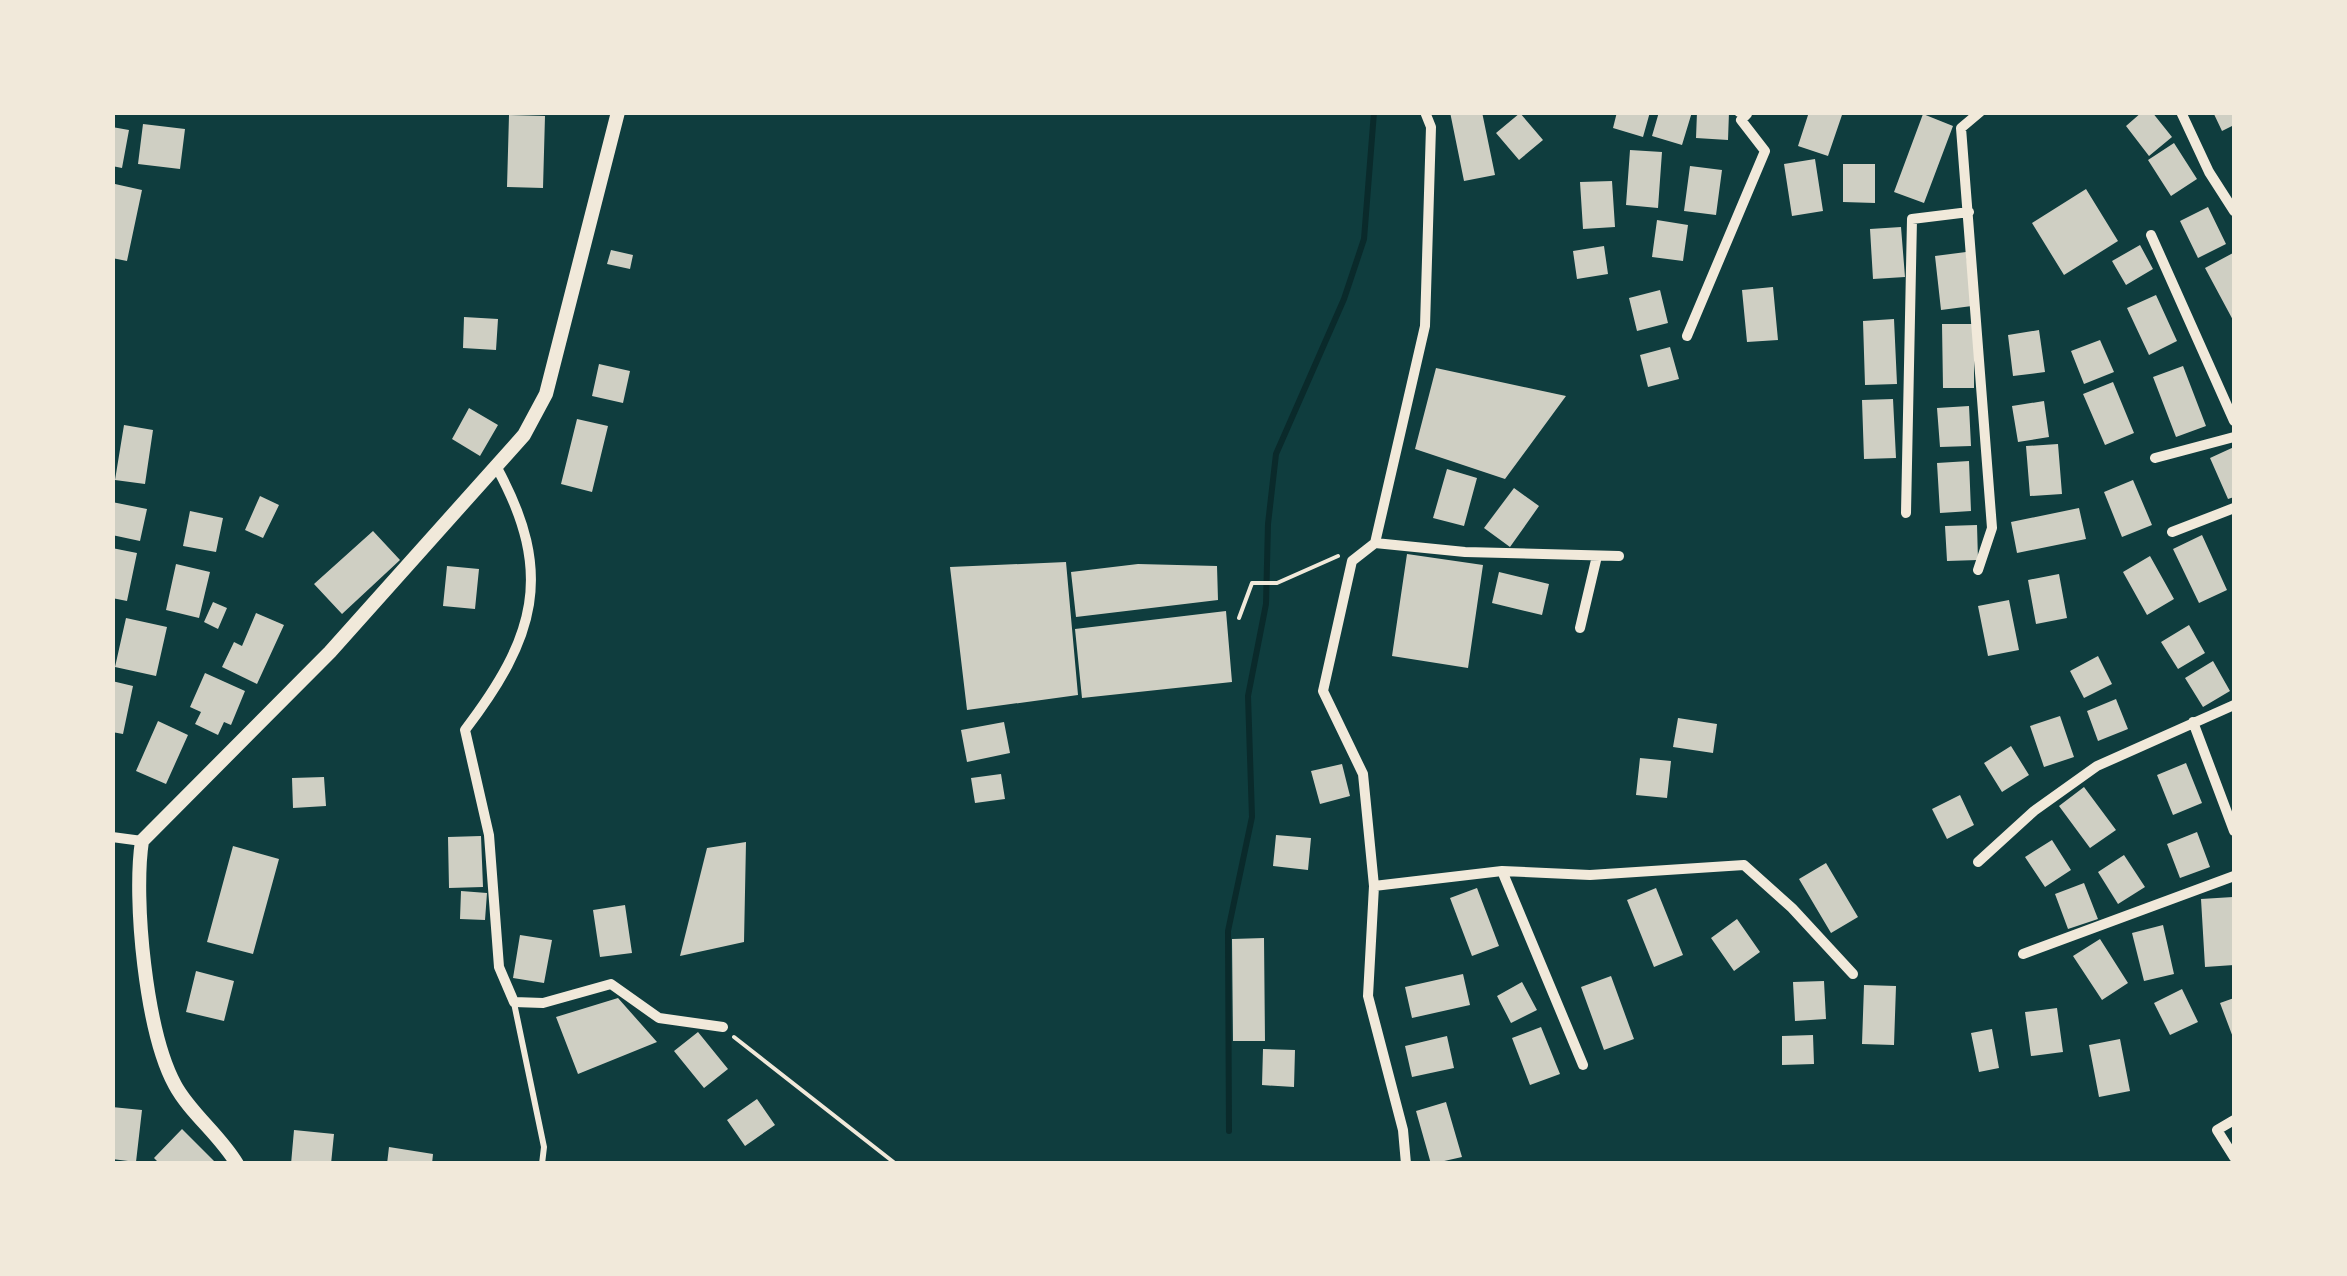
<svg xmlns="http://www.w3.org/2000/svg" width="2347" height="1276" viewBox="0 0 2347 1276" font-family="'Exo 2',sans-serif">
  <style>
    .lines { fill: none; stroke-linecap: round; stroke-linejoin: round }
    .stream { stroke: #0a2a2b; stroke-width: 6 }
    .building { fill: #cfcfc3 }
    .path { stroke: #f1e9da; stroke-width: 4 }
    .service { stroke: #f1e9da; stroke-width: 6 }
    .minor { stroke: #f1e9da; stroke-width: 10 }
    .tertiary { stroke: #f1e9da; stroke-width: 14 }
  </style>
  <rect width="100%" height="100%" fill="#0f3d3e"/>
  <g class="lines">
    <path class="stream" d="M 1229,1131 L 1228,931 L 1252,817 L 1248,696 L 1266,604 L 1268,524 L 1276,454 L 1344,299 L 1364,239 L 1374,112"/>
  </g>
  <path class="building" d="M 1450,112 L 1482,112 L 1495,175 L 1464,181 Z
    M 1617,112 L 1650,112 L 1643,137 L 1613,128 Z
    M 1659,112 L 1692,112 L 1682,145 L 1652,136 Z
    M 1697,112 L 1729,112 L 1728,140 L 1696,138 Z
    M 1809,112 L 1843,112 L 1828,156 L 1798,146 Z
    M 2142,112 L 2152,112 L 2172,137 L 2149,156 L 2126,126 Z
    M 2213,112 L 2234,112 L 2234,125 L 2222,131 Z
    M 1520,113 L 1543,140 L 1519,160 L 1496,133 Z
    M 1923,114 L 1953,126 L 1924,203 L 1894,192 Z
    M 509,115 L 545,116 L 543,188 L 507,187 Z
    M 143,124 L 185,129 L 180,169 L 138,164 Z
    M 112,127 L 129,130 L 122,168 L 112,166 Z
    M 2174,143 L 2197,179 L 2171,196 L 2148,160 Z
    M 1630,150 L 1662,152 L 1658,208 L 1626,205 Z
    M 1815,159 L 1823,211 L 1792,216 L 1784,164 Z
    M 1843,164 L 1875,164 L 1875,203 L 1843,202 Z
    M 1690,166 L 1722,170 L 1716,215 L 1684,211 Z
    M 1612,181 L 1615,227 L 1583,229 L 1580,182 Z
    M 115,184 L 142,190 L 127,261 L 112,258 Z
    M 2086,189 L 2118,241 L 2064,275 L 2032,223 Z
    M 2208,207 L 2226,244 L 2198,258 L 2180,221 Z
    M 1657,220 L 1688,225 L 1683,261 L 1652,257 Z
    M 1901,227 L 1905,277 L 1873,279 L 1870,229 Z
    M 2140,245 L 2153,269 L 2126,285 L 2112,261 Z
    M 1604,246 L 1608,274 L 1577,279 L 1573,251 Z
    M 611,250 L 633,255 L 630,269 L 607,264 Z
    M 1966,252 L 1972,306 L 1941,310 L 1935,256 Z
    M 2233,253 L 2234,257 L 2234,322 L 2205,268 Z
    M 1773,287 L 1778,340 L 1747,342 L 1742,290 Z
    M 1660,290 L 1668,323 L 1637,331 L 1629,298 Z
    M 2156,295 L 2177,341 L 2149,355 L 2127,308 Z
    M 464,317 L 498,319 L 496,350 L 463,348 Z
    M 1894,319 L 1897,384 L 1865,385 L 1863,321 Z
    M 1942,324 L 1974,324 L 1974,388 L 1943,388 Z
    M 2039,330 L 2045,372 L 2013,376 L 2008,335 Z
    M 2100,340 L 2114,372 L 2084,384 L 2071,351 Z
    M 1670,347 L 1679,379 L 1648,387 L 1640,355 Z
    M 599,364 L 630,371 L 623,403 L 592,396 Z
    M 2183,366 L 2206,426 L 2176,437 L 2153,377 Z
    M 1436,368 L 1566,396 L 1505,479 L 1415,449 Z
    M 2113,382 L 2134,433 L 2105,445 L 2083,394 Z
    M 1893,399 L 1896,458 L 1864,459 L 1862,400 Z
    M 2044,401 L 2049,437 L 2018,442 L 2012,406 Z
    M 1969,406 L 1971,446 L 1940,447 L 1937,408 Z
    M 469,408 L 498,425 L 480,456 L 452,439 Z
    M 577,419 L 608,426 L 592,492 L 561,484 Z
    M 124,425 L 153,430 L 145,484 L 115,480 Z
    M 2058,444 L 2062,494 L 2030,496 L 2026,446 Z
    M 2234,447 L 2234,497 L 2228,499 L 2210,458 Z
    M 1969,461 L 1971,511 L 1940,513 L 1937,463 Z
    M 1447,469 L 1477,478 L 1464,526 L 1433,518 Z
    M 2133,480 L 2152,525 L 2122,537 L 2104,492 Z
    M 1514,488 L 1539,506 L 1510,547 L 1484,528 Z
    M 260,496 L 279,505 L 263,538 L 245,530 Z
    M 112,502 L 147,509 L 140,541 L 112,535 Z
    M 2079,508 L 2086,539 L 2017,553 L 2011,522 Z
    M 190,511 L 223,518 L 216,552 L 183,546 Z
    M 1977,525 L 1978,560 L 1947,561 L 1945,526 Z
    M 373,531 L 400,560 L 342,614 L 314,584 Z
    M 2202,535 L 2227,590 L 2199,603 L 2173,549 Z
    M 112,548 L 137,553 L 127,601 L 112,598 Z
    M 1407,554 L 1483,565 L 1468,668 L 1392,656 Z
    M 2150,556 L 2174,599 L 2147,615 L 2123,572 Z
    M 1066,562 L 1078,695 L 967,710 L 950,567 Z
    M 176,564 L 210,572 L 199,618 L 166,610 Z
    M 1138,564 L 1217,566 L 1218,600 L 1076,617 L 1071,572 Z
    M 447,566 L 479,569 L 475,609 L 443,606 Z
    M 1499,572 L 1549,584 L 1542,615 L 1492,603 Z
    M 2059,574 L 2067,618 L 2036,624 L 2028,580 Z
    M 2009,600 L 2019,650 L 1988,656 L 1978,606 Z
    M 213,602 L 227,608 L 218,629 L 204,622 Z
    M 1226,611 L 1232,682 L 1082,698 L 1075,629 Z
    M 256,613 L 284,625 L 257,684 L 222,667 L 234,642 L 242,646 Z
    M 126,618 L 167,627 L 156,676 L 115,667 Z
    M 2189,625 L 2205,653 L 2178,669 L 2161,642 Z
    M 2098,656 L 2112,684 L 2084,698 L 2070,671 Z
    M 2213,661 L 2230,691 L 2203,707 L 2185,678 Z
    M 205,673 L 245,691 L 231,725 L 224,722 L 218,735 L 195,724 L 201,712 L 190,707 Z
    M 112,681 L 133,686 L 123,734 L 112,732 Z
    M 2116,699 L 2128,729 L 2098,741 L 2087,711 Z
    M 2060,716 L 2074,757 L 2044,767 L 2030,726 Z
    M 1678,718 L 1717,724 L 1713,753 L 1673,747 Z
    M 158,721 L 188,735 L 166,784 L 136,771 Z
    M 1004,722 L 1010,753 L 967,762 L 961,730 Z
    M 2011,746 L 2029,775 L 2002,792 L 1984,763 Z
    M 1640,758 L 1671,761 L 1667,798 L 1636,795 Z
    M 2186,763 L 2202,803 L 2173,815 L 2157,775 Z
    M 1342,764 L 1350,796 L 1320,804 L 1311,771 Z
    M 1001,774 L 1005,799 L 975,803 L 971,778 Z
    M 324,777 L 326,806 L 293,808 L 292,778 Z
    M 2084,787 L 2116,830 L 2090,848 L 2059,806 Z
    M 1960,795 L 1974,825 L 1947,839 L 1932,809 Z
    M 2197,832 L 2210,867 L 2180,878 L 2167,844 Z
    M 1276,835 L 1311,838 L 1308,870 L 1273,866 Z
    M 481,836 L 483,887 L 449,888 L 448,837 Z
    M 2052,840 L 2071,870 L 2045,887 L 2025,857 Z
    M 746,842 L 744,942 L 680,956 L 707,848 Z
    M 233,846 L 279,859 L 253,954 L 207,942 Z
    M 2124,855 L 2145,887 L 2118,904 L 2098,872 Z
    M 1826,863 L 1858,917 L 1831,933 L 1799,879 Z
    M 2084,883 L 2098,919 L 2068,929 L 2055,894 Z
    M 1477,888 L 1499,946 L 1472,956 L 1450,898 Z
    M 1656,888 L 1683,955 L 1654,967 L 1627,900 Z
    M 461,891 L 487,893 L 485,920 L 460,919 Z
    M 2233,897 L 2234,965 L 2205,967 L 2201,899 Z
    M 625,905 L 632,953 L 600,957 L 593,910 Z
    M 1737,919 L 1760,952 L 1734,971 L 1711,938 Z
    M 2163,925 L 2174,974 L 2144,981 L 2132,933 Z
    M 520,935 L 552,940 L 544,983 L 513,978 Z
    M 1264,938 L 1265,1041 L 1233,1041 L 1232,939 Z
    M 2100,939 L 2128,983 L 2102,1000 L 2073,956 Z
    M 196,971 L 234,981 L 224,1021 L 186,1012 Z
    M 1463,974 L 1470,1005 L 1412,1018 L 1405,987 Z
    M 1611,976 L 1634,1039 L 1604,1050 L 1581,987 Z
    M 1824,981 L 1826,1019 L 1795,1021 L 1793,982 Z
    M 1522,982 L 1537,1010 L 1511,1023 L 1497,996 Z
    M 1864,985 L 1896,986 L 1894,1045 L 1862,1044 Z
    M 2182,989 L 2198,1022 L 2170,1035 L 2154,1003 Z
    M 618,998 L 657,1042 L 578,1074 L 556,1017 Z
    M 2234,998 L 2234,1040 L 2220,1003 Z
    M 2057,1008 L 2063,1052 L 2031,1056 L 2025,1012 Z
    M 1541,1027 L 1560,1074 L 1530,1085 L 1512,1038 Z
    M 1992,1029 L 1999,1068 L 1979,1072 L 1971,1033 Z
    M 698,1032 L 728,1069 L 704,1088 L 674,1051 Z
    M 1813,1035 L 1814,1064 L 1782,1065 L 1782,1036 Z
    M 1447,1036 L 1454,1068 L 1412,1077 L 1405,1046 Z
    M 2120,1039 L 2130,1091 L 2099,1097 L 2089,1045 Z
    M 1263,1049 L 1295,1050 L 1294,1087 L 1262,1085 Z
    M 757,1099 L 775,1125 L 745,1146 L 727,1120 Z
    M 1446,1102 L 1462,1157 L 1431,1164 L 1416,1111 Z
    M 112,1107 L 142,1110 L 136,1162 L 112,1159 Z
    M 182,1129 L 217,1164 L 160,1164 L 154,1158 Z
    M 294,1130 L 334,1134 L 331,1164 L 291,1164 Z
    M 389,1147 L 433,1154 L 432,1164 L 387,1164 Z"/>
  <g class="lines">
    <path class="path" d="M 1239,618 L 1252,583 L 1277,583 L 1338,556
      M 734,1037 L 896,1164"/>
    <path class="service" d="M 514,1003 L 544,1147 L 542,1164"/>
    <path class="minor" d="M 2181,112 L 2209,172 L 2234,211
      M 2151,235 L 2234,421
      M 1687,336 L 1765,151 L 1741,120 L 1747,114 L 1739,112
      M 2155,458 L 2234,437
      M 497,468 C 555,574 535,638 465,730 L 489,835 L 499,967 L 514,1002 L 543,1003 L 611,984 L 659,1018 L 723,1027
      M 1906,513 L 1912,219 L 1969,212
      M 2172,532 L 2234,508
      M 1375,543 L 1465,552 L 1619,556
      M 1978,570 L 1992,528 L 1961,128 L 1980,112
      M 1580,628 L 1597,556
      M 2193,722 L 2234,831
      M 112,837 L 142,841
      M 1978,862 L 2034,811 L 2097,766 L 2234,705
      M 1502,871 L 1583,1065
      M 1374,886 L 1502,871 L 1590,875 L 1744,865 L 1792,908 L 1853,974
      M 2023,954 L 2234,876
      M 2234,1120 L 2217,1130 L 2234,1157
      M 1406,1164 L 1403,1130 L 1368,996 L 1374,886 L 1363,774 L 1323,691 L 1352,561 L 1375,543 L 1425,326 L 1431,127 L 1425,112"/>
    <path class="tertiary" d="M 237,1164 C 220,1135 190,1113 175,1085 C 146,1032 133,899 142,841 L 330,652 L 524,435 L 546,394 L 618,112"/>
  </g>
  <rect width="2347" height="1276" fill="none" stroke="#f1e9da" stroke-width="230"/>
</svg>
